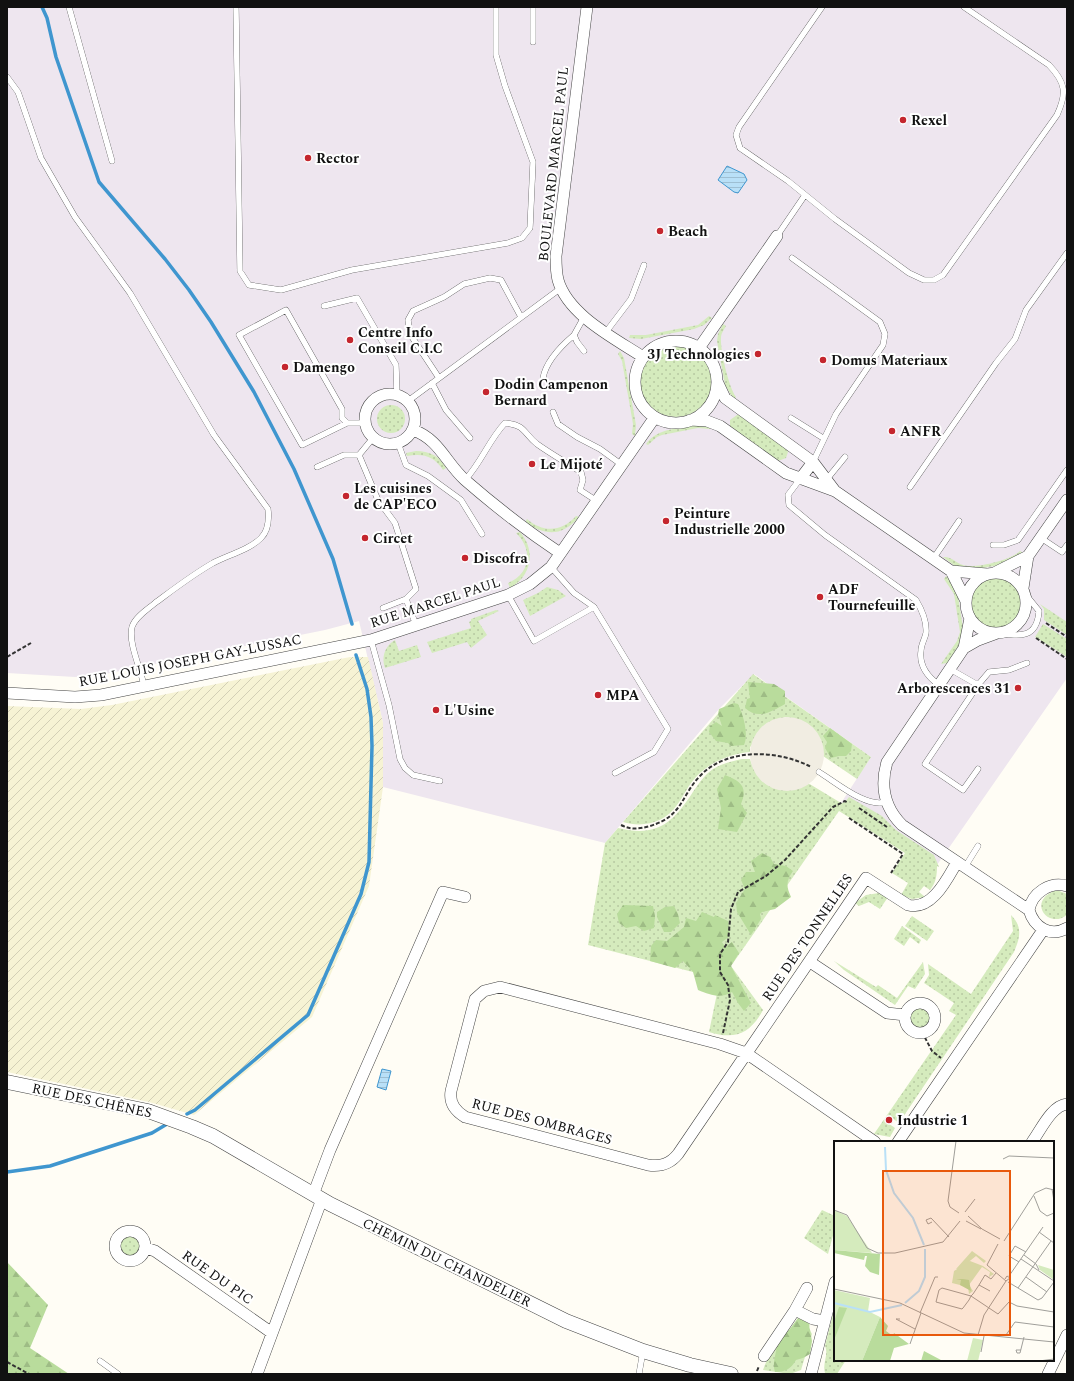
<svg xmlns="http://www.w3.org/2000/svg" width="1074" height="1381" viewBox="0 0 1074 1381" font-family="Spectral,serif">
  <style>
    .industrial { fill: #eee6ef }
    .farmland { fill: url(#farmland-furrows) }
    .grass { fill: url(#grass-dots) }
    .forest { fill: url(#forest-firs) }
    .plaza { fill: #f1ede2 }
    .water { fill: url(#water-rules); stroke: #3f96cf }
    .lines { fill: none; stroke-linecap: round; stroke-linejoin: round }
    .stream { stroke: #3f96cf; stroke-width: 3.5 }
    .service-casing { stroke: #444; stroke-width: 6 }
    .minor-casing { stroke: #444; stroke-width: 12 }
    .tertiary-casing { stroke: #444; stroke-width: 15 }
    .path { stroke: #333; stroke-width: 2; stroke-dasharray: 4 2; stroke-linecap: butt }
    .service { stroke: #fff; stroke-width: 5.5 }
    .minor { stroke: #fff; stroke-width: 11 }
    .tertiary { stroke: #fff; stroke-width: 14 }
    .poi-dot { fill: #c4262e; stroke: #fff; stroke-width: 1.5 }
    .labels { text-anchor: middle; stroke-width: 4; stroke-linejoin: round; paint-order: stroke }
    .poi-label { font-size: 14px; font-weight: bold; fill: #111; stroke: #fff; text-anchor: start }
    .street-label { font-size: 14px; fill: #111; stroke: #fff }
    .inset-river { fill: none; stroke: #b9e0f7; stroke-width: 2 }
    .inset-road { fill: none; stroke: #a09f9a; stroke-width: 1 }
    .view { fill: #e8590c; fill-opacity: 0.15; stroke: #e8590c; stroke-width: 2 }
    .inset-edge { fill: none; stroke: #111; stroke-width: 2 }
  </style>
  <defs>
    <pattern id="farmland-furrows" width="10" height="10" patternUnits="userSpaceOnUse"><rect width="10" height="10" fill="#f6f3d4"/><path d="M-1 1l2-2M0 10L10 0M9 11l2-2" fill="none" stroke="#d2cfb5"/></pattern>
    <pattern id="grass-dots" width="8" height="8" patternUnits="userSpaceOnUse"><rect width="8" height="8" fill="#d5ebbd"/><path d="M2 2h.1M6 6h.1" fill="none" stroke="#b6c8a1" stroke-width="1.8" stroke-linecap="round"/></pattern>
    <pattern id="forest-firs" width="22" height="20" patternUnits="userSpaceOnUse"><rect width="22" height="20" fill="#b9dc9c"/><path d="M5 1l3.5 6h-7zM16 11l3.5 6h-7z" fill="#9ebc85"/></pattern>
    <pattern id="water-rules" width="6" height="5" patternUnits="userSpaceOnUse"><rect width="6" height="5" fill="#b9e0f7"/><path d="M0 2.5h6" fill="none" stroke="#9ebfd3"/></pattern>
  </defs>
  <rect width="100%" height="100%" fill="#fffdf5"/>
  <path class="industrial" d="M 7,7 L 1067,7 L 1067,678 L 937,865 L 841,803 L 871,757 L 754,674 L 719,709 L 605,843 L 383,787 L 383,723 L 359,621 L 325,630 L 100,675 L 75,677 L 7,673 Z"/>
  <path class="farmland" d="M 350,657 L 368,657 L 383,723 L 383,787 L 369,886 L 312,1017 L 194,1115 L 149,1102 L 7,1072 L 7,706 L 81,709 L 112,705 Z"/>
  <path class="grass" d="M 709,316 L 712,318 L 704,325 L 694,329 L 641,339 L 629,338 L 630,335 L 646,335 L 698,325 Z
    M 723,324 L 726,326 C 724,330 721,333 721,338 C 720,350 729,388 736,397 L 734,400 L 725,385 L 717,341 L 718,334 Z
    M640 381a36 36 0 1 1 72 0a36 36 0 1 1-72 0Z
    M 620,351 L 624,358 L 636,425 L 635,436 L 632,434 L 633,424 L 622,361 L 618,354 Z
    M377 419a14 14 0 1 1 28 0a14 14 0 1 1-28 0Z
    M 737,415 L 741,415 L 787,446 L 788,452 L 786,458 L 778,461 L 730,428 L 730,420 Z
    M 698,425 L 711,427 L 710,429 L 698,428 L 662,435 L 657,437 L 648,445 L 646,444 C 657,428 681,428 698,425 Z
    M 416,451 C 429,451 440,456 446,468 L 443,470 C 434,456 423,453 407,456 L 406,453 Z
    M 576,516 L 579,517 C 562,537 545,536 525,522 L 527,519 C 543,533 562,532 576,516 Z
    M 520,532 C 536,550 532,576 510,588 L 508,583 C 531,574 533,549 516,533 Z
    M 1020,551 L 1023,553 L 1000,565 L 977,569 L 955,566 L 943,557 C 951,556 956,563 963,565 C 975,569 1011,560 1020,551 Z
    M 946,576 L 952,582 L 958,596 L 963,628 L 959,645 L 947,663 L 941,664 L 957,641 L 960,632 L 954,594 L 944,579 Z
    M970 602a26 26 0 1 1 52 0a26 26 0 1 1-52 0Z
    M 547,587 L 558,590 L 566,596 L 530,616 L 523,600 L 538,593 Z
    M 1040,604 L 1067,622 L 1067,635 L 1044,620 L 1044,609 Z
    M 496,610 L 499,611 L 478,621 L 487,635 L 471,648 L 467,642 L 432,653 L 427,642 L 471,628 L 469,622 L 471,621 L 471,619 Z
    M 1043,624 L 1067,639 L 1067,657 L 1035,637 Z
    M 395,640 L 399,651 L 417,645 L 421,657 L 385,668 C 381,657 385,646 395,640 Z
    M 753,674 L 871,757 L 857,779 L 823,756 C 821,731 810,720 785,717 L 750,747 L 750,752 C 730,754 710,762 696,777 C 688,785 684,796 677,805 C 665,823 642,828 623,822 Z
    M 742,759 L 750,759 C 757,781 769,792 794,788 C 799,787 804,786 808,783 L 841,803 L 845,802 L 849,797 L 882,816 L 896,830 L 934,855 L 939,867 L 937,866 C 937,875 936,883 930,890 L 924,886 L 919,892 L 925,897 L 912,899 L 901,895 L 908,883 L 892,873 L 905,853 L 839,811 L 731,966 L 763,1010 C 750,1034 735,1040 709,1032 L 720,979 L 588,945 L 605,843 L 618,828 C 655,837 671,825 691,795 C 697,786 703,776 713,769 C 721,764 732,761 742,759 Z
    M 1057,890 L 1067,894 L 1067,915 C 1047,930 1026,900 1057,890 Z
    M 879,893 L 888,897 L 880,909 L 869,902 L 859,906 L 855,903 L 866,895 Z
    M 1011,915 C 1023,927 1020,938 1014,952 L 899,1123 L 889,1116 L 885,1121 L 895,1128 L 890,1137 L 874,1134 L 956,1015 L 949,1011 L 954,1003 L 924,983 L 929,975 L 928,964 L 971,994 L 1013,931 Z
    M 912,916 L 934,931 L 927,941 L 905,926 Z
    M 902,926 L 921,940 L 919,944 L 910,937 L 904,946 L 894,939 Z
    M 834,961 L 876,987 L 878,985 L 897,998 L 923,962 L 925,974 L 915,989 L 908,986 L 895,1005 L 844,970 Z
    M910 1018a10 10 0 1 1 20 0a10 10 0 1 1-20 0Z
    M 822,1210 L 835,1216 L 835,1228 L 828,1254 L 804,1238 Z
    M120 1246a11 11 0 1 1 22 0a11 11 0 1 1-22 0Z
    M 835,1306 L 835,1360 L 846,1360 L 837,1374 L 825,1373 C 822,1363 829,1355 825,1346 Z
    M 806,1323 L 810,1324 L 809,1328 L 812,1334 L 801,1370 L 790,1374 L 763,1370 C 773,1344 783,1338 806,1323 Z"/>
  <path class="forest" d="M 748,682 L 774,684 L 785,691 L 785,704 C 771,712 758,720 745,708 L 747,699 L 750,698 Z
    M 734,703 L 738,704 C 743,714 749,734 744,745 L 731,746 L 728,743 L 716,741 L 709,732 L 710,726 L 716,722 L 722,726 L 718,714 L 719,709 Z
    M 830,728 L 852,744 L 851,751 L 846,756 L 839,756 L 831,758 L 825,748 L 827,742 L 823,736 Z
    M 725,775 C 741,781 748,787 741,804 L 747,813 L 737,832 L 718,829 L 721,808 L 717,789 Z
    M 762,853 L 770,857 L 774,864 L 786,866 L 793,871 C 786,881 786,886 791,897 L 775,909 L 762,912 L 760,914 L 761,919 L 751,935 L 737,912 L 736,903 L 745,889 L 741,880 L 746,872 L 755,872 L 751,861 Z
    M 623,905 L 653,906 L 655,916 L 654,928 L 644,931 L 636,926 L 626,928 L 619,923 L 617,914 Z
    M 674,906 L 678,914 L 680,923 L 671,932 L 664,932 L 657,917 L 657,912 L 665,907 Z
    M 702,912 L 714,917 L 715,915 L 728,921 L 730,936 L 722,942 L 725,947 L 732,942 L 739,953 L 731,966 L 751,1003 L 744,1011 L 738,1003 L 732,992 C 720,999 711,995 698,990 L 693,972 L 683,961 L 675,968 L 650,961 L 651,946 L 656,940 L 667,941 L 684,927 L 686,918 L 696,921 Z
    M 7,1262 L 48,1305 L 30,1348 L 69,1374 L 7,1374 Z
    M 798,1318 L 808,1320 L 812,1341 L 810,1354 L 803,1358 L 796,1360 C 791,1369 785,1372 775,1372 C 771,1360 779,1351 776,1339 L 779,1335 L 789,1330 Z"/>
  <path class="plaza" d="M750 754a37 37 0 1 1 74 0a37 37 0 1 1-74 0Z"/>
  <path class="water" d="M 727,166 L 744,174 L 747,180 L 738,193 L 734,192 L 718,180 Z
    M 382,1069 L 391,1071 L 386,1090 L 377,1087 Z"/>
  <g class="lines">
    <path class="stream" d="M 42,7 L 47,18 L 56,57 L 99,182 L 165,259 L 189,290 L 211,322 L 254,392 L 294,469 L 333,559 L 352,624
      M 187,1114 L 195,1110 L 308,1015 L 361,894 L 369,862 L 372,746 L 371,717 L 367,689 L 356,655
      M 7,1172 L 50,1166 L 152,1133 L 167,1124"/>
    <g class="service-casing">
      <path id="service" d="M 69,7 L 112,161
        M 236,7 L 240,271 L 249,285 L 281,290 L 352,270 L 508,243 L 522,238 L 530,228 L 533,162 L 505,86 L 496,55 L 496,7
        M 533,7 L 533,42
        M 822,7 L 739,127 L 736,135 L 740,148 L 788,181 L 835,219 L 909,273 L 924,280 L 934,280 L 943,275 L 1057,115 C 1067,93 1066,83 1049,65 L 964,7
        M 7,77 L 18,92 L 23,106 L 41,158 L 75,217 L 130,293 L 214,435 L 268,509 C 269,518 269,530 261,538 C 249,550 228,555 213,563 C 192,575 174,589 155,603 C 148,609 135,617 132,627 C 128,643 141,669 144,686
        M 777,236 L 805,195
        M 792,258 L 880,322 L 885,334 L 883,345 L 836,414 L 813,462
        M 324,306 L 357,298 L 396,365 L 397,395
        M 584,317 L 574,335 L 577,342 L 584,351
        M 606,332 L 631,299 L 644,265
        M 439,378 L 410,334 L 408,320 L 413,311 L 444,297 L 464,284 L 490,278 L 501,280 L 521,317
        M 543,378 C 546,361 561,346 574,335
        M 432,383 L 446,410 L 470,438
        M 408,401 L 561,288
        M 553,412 L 558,424 L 577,437 L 600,449 L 622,465
        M 791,418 L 823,438
        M 347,423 L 342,418 L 342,409 L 286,310 L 239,335 L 302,445 L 347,423 L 365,423
        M 373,438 L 359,455 L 378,500 L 395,523 L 416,589 L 406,599 L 383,608
        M 398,443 L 406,465 L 428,476 L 461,500 L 482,534
        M 317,467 L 344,455 L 359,455
        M 800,479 L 788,495 L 789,505 L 825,535 L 916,600 C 922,610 927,621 926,633 C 925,639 921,644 921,651 C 919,666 928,677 939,685
        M 827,479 L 845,457
        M 465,480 C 481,463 489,440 505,423 C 526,425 523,433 537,444 C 551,454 567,463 581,472 L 583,480 L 580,490 L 597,501
        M 910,487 L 996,363 L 1015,339 L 1026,310 L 1067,253
        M 1041,538 L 1062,552 L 1067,545
        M 993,545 L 1004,545 L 1018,540 L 1067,470
        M 933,559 L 959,521
        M 551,567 L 574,593 L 594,607
        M 508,595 L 534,641 L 594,607 L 668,729 L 654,752 L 615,773
        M 406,599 L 416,625
        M 997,633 C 1018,636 1037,640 1039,611 L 1026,595
        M 371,640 L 389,705 L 400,759 L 405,768 L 413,775 L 440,781
        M 950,669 L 978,685 L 989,672 L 1009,670 L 1027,663
        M 978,685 L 925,764 L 963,790 L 978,769
        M 819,772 C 837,783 866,808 886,802
        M 965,867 L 978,846
        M 100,1361 L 118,1374
        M 639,1374 L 643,1351"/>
    </g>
    <g class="minor-casing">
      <path id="minor" d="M 587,7 L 556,256 C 556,263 556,272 558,280 C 568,315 614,338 643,357
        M635 382a41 41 0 1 1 82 0a41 41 0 1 1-82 0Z
        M 699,348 L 777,236
        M 717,381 L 725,398 L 813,462 L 835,491
        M365 419a25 25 0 1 1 50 0a25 25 0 1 1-50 0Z
        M 690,420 L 707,421 L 720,426 L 786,473 L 835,491 L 951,571 L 987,574
        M 413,430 C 439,439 446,463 465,480 C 495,506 527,531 560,553
        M 800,479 L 813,462
        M 951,571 L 966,601
        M 996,572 L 1028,556
        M966 603a30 30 0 1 1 60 0a30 30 0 1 1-60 0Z
        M 1023,588 L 1028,556 L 1067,500
        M 970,618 L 964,648 L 887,762 C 880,786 884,807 902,825 L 1029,910
        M 964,648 L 978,640 L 997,633
        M 7,693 L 75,697 L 101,695 L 371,640 L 508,595 L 530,584 L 551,567 L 655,417
        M 1067,886 C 1050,881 1032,893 1029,910 C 1034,927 1050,938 1067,928
        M 810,962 L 887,1013 L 905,1015
        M905 1018a15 15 0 1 1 30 0a15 15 0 1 1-30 0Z
        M 875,1142 L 746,1053 L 720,1044 L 500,987 L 484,991 L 475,999 L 451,1091 C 449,1103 455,1111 465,1117 L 648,1165 C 661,1167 670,1164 678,1154 L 866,878 L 908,905 C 932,911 947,879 957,862
        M 898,1142 L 1043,930
        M 1032,1142 C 1041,1130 1051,1106 1067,1104
        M 313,1195 L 330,1150 L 443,892 L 465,897
        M115 1246a15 15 0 1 1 30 0a15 15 0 1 1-30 0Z
        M 146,1248 L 155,1251 L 272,1333
        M 795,1310 L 807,1288
        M 764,1356 L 795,1310 L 813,1319 L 825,1321
        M 257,1374 L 322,1199
        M 811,1374 L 835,1282
        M 1048,1374 L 1067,1335"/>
    </g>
    <g class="tertiary-casing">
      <path id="tertiary" d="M 7,1082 L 148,1111 L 192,1127 L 213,1136 L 330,1204 L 566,1321 L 643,1351 L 690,1365 L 731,1374"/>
    </g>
    <path class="path" d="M 1046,623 L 1067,637
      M 1036,638 L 1067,659
      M 7,657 L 31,643
      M 859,808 L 887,827
      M 849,818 L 903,854 L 891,873
      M 621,825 C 631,830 639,829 650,826 C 683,816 680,797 700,776 C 727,747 779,750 811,767
      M 922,1032 L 932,1051 L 941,1058
      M 723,1033 L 730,1000 L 728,985 L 720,972 L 720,954 L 728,942 L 731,909 L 738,892 L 766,876 L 785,860 L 833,807 L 845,801 L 848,803
      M 7,1362 L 29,1374
      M 757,1371 L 759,1366"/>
    <use href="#service" class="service"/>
    <use href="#minor" class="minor"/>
    <use href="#tertiary" class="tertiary"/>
  </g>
  <g class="poi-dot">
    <circle cx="903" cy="120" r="4"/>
    <circle cx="308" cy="158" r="4"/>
    <circle cx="660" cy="231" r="4"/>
    <circle cx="350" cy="340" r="4"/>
    <circle cx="758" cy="354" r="4"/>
    <circle cx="823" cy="360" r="4"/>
    <circle cx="285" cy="367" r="4"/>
    <circle cx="486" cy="392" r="4"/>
    <circle cx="892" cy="431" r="4"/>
    <circle cx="532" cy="464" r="4"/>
    <circle cx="346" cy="496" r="4"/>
    <circle cx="666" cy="521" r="4"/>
    <circle cx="365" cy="538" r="4"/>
    <circle cx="465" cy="558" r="4"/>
    <circle cx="820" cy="597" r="4"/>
    <circle cx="1018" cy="688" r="4"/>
    <circle cx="598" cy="695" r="4"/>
    <circle cx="436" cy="710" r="4"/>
    <circle cx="889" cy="1120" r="4"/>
  </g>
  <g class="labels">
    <g class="poi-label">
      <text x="911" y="125">Rexel</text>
      <text x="316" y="163">Rector</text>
      <text x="668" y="236">Beach</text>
      <text x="358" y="337">Centre Info<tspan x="358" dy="16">Conseil C.I.C</tspan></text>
      <text x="750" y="359" text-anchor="end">3J Technologies</text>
      <text x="831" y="365">Domus Materiaux</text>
      <text x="293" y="372">Damengo</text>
      <text x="494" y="389">Dodin Campenon<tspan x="494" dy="16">Bernard</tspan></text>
      <text x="900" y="436">ANFR</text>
      <text x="540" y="469">Le Mijoté</text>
      <text x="354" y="493">Les cuisines<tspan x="354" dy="16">de CAP'ECO</tspan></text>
      <text x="674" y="518">Peinture<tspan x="674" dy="16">Industrielle 2000</tspan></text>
      <text x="373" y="543">Circet</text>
      <text x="473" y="563">Discofra</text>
      <text x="828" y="594">ADF<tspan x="828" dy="16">Tournefeuille</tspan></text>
      <text x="1010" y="693" text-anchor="end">Arborescences 31</text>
      <text x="606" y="700">MPA</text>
      <text x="444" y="715">L'Usine</text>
      <text x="897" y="1125">Industrie 1</text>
    </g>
    <g class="street-label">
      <text transform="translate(553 164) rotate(-84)" y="5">BOULEVARD MARCEL PAUL</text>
      <text transform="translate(435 602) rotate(-18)" y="5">RUE MARCEL PAUL</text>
      <text transform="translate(190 660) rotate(-11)" y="5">RUE LOUIS JOSEPH GAY-LUSSAC</text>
      <text transform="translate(807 937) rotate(-56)" y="5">RUE DES TONNELLES</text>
      <text transform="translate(92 1100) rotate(12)" y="5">RUE DES CHÊNES</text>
      <text transform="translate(542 1121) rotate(15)" y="5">RUE DES OMBRAGES</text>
      <text transform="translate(447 1262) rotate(26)" y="5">CHEMIN DU CHANDELIER</text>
      <text transform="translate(218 1277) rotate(35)" y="5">RUE DU PIC</text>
    </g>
  </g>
  <g transform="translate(834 1141)">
    <rect width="220" height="220" fill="#fffdf5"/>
    <path d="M 0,69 L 13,75 L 38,112 L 0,109 ZM 138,110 L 152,120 L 150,122 L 142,115 L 127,127 L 122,128 ZM 136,120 L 149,125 L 160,133 L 155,136 L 156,131 L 148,126 L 135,144 L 139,150 L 135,153 L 134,146 L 118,142 L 120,130 ZM 204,124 L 220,129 L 220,139 L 206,129 ZM 0,149 L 36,157 L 34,170 L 46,176 L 28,220 L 0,220 ZM 139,197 L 149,199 L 144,220 L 133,220 Z" fill="#d5ebbd"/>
    <path d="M 0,109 L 46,113 L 45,134 L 36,131 L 31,125 L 33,115 L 31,115 L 30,119 L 0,112 ZM 129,138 L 135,139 L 137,150 L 126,144 L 127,139 L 122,138 ZM 5,166 L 13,167 L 0,199 L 0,181 ZM 46,176 L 54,185 L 52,190 L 59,195 L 60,192 L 75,203 L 60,207 L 56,220 L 28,220 ZM 90,210 L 107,219 L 107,220 L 87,220 Z" fill="#b9dc9c"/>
    <path class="inset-river" d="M 51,6 L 52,29 L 60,52 L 79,77 L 90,104M 0,162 L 36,171 L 68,164M 71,162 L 85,150 L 91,136 L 91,108"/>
    <path class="inset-road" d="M 122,0 L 114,60 L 116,66 L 125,72M 169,18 L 175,15 L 220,17M 218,48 L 220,60M 200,55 L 206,70 L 213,75 L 220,72M 0,69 L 13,74 L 33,107 L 44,112 L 61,112 L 109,101 L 126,80M 131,71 L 141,58M 134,75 L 148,88 L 166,98M 132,80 L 147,88M 98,81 L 94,83 L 92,79 L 97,77 L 115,96M 205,91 L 220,102M 170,100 L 201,52 L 212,47 L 220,49M 164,103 L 153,124 L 172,140 L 176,137 L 173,135 L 171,138M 190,114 L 202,123 L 205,129M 187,118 L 220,140M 185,121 L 175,115 L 181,105 L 192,111M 162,132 L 157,138 L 151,134 L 145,144 L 139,153 L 137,155 L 135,159 L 129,167 L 128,168 L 102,161 L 105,149 L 108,147 L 137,155 L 164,173 L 175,161 L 183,165 L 220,171M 175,135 L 209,86M 192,136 L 213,151M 174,141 L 204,159 L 208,157 L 220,141M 145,144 L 156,150M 184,147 L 217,100M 0,148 L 66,162 L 130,192 L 220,201M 86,172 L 101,136 L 104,136M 66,178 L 62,178 L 81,188M 144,194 L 150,174 L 172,140M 172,194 L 181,181 L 220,186M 76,203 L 87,172M 187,209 L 182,209 L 183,212 L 186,212 L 190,196M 147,211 L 150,195M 205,220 L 220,218"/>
    <path class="view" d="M 49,30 L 176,30 L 176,194 L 49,194 Z"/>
    <rect width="220" height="220" class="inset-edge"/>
  </g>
  <rect width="1074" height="1381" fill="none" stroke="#111111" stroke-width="16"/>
</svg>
